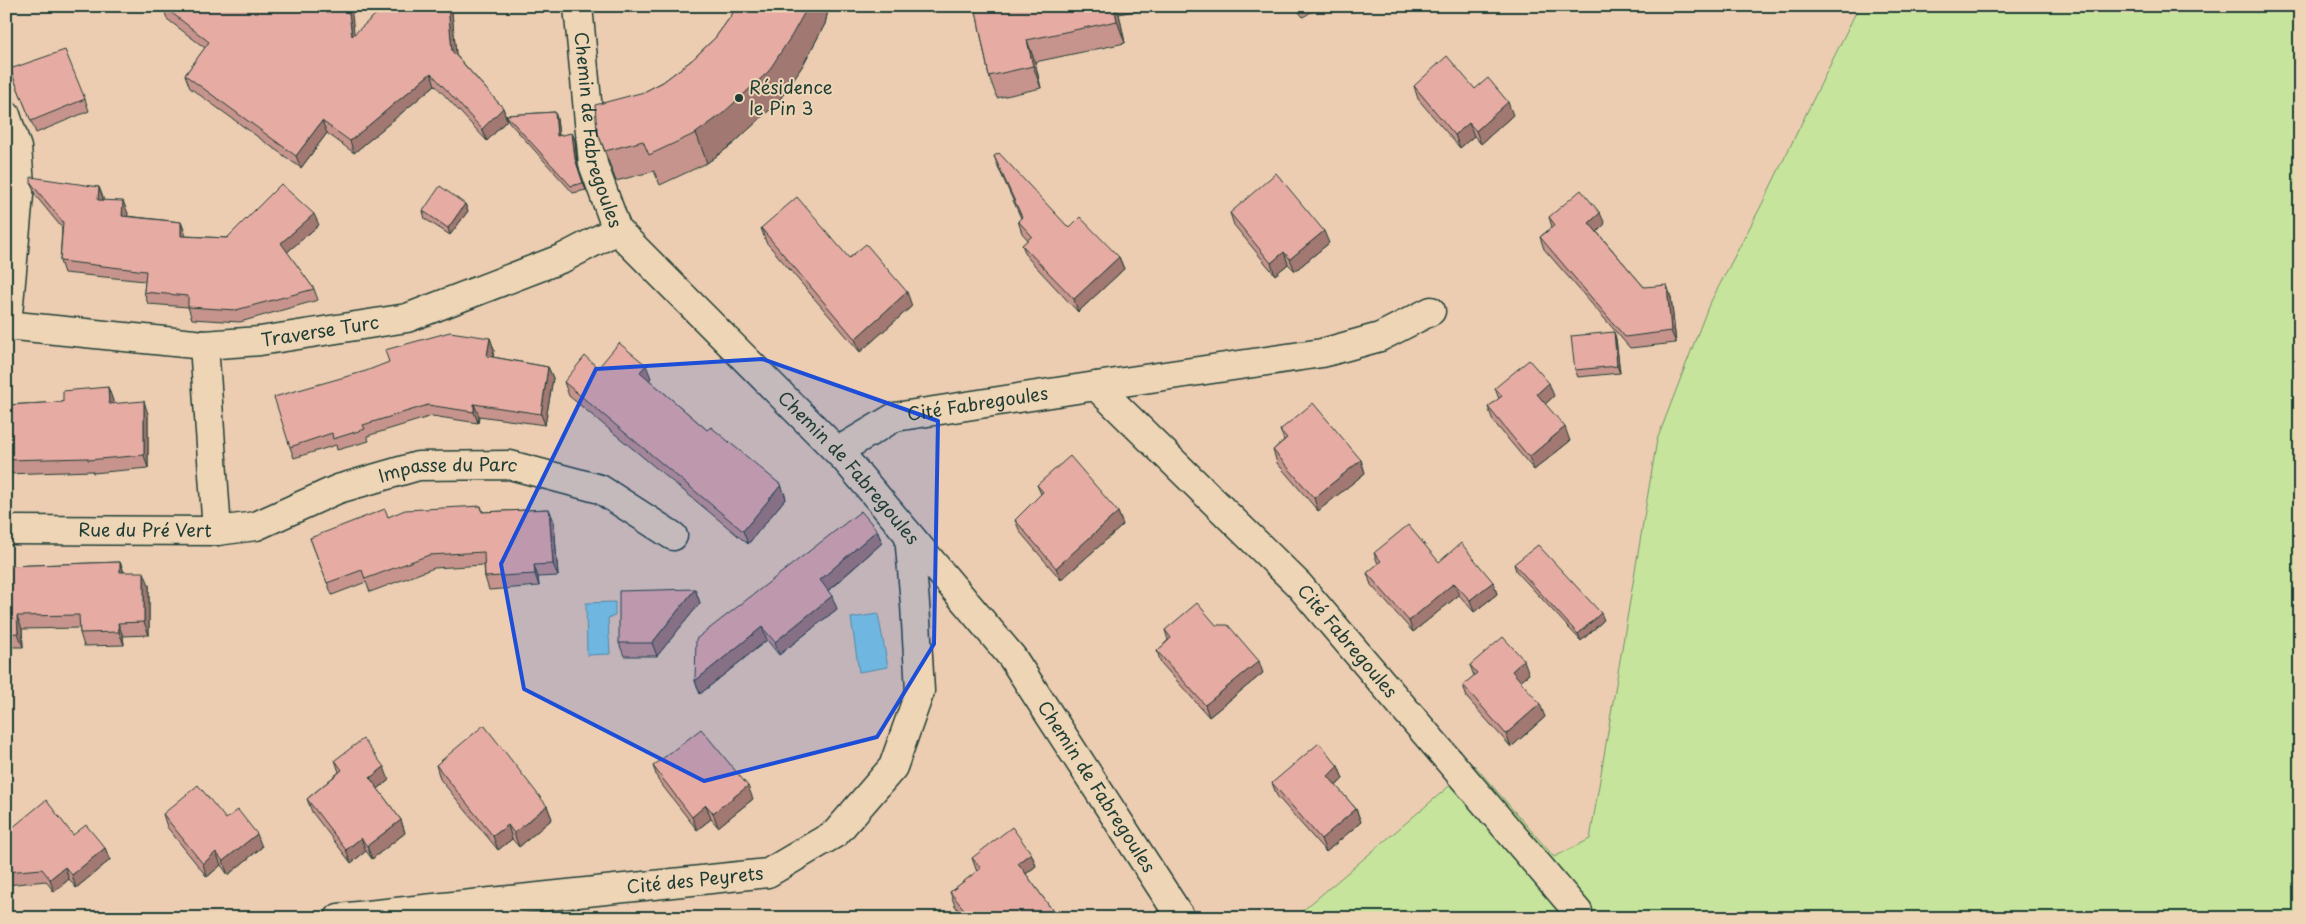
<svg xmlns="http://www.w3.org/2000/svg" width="2306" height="924" viewBox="0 0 2306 924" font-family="'Playpen Sans',sans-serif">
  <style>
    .green { fill: #c6e49b; stroke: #729068 }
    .water { fill: #84d1e3; stroke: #5c969d }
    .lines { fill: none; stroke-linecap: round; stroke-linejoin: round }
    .street-casing { stroke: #1f3d34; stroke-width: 31 }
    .street { stroke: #eed5b6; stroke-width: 28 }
    .wall { fill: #c6948c; stroke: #1f3d34 }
    .shaded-wall { fill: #a17872; stroke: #1f3d34 }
    .building { fill: #e6aca3; stroke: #1f3d34 }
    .marked { fill: #1d4ed8; fill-opacity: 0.2; stroke: #1d4ed8; stroke-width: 4; stroke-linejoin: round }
    .poi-dot { fill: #1f3d34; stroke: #eed5b6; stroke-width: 2 }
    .labels { text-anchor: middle; stroke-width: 4; stroke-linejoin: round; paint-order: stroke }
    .poi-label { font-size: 18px; fill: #1f3d34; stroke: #eed5b6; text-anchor: start }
    .street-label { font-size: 18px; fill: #1f3d34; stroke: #eed5b6 }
  </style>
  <rect width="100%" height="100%" fill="#eccdb2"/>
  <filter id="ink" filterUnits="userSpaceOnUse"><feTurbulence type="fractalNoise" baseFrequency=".02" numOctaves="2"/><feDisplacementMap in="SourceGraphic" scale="10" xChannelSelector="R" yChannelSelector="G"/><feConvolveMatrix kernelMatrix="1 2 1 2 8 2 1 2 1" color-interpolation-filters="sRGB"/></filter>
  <g filter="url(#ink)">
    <path class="green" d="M 1859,6 L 2300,6 L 2300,918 L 1294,918 L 1474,765 L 1554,857 L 1590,839 L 1657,440 L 1708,307 L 1762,204 Z"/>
    <path class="water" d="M 615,602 L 615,616 L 608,618 L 610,654 L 587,655 L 586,603 Z
      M 878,614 L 888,667 L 859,672 L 851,618 Z"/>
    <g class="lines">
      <g class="street-casing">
        <g id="street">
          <path id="s1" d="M 578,6 L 593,164 L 617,230 L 845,459 L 1012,657 L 1181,918"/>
          <path d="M 6,115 L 17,148 L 20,184 L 7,325"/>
          <path id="s2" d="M 6,325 L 204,345 L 260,341 L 407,318 L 563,258 L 617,230"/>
          <path d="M 1096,386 L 1322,353 L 1380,337 L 1431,311"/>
          <path id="s3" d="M 838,451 L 895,417 L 1096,386 L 1299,585 L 1578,912"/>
          <path id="s4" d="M 6,530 L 217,531 L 204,345"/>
          <path id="s5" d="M 217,531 L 256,526 L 338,489 L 418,466 L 510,465 L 600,489 L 673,536"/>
          <path id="s6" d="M 339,918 L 768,873 L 836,833 L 893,767 L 920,691 L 915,604 L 909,535"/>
        </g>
      </g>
      <use href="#street" class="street"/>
    </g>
    <path class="wall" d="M 163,6 L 355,34 L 385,6 L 450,6 L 452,13 L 456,55 L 503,108 L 507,120 L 487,141 L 435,85 L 354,153 L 327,133 L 301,168 L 190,88 L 185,75 L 205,48 L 167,19 Z
      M 737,6 L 829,6 L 825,24 L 803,65 L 778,102 L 733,144 L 707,163 L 660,185 L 654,171 L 616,181 L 597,131 L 644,92 L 663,82 L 692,60 L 715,38 L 731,16 Z
      M 942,6 L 958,6 L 943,9 Z
      M 975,6 L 1143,6 L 1143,9 L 1119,14 L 1125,43 L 1035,62 L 1041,88 L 997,98 L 989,76 Z
      M 1294,6 L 1321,6 L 1303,17 Z
      M 10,69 L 85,99 L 89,111 L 36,133 Z
      M 1414,86 L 1475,89 L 1513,115 L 1481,144 L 1474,136 L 1460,148 L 1418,99 Z
      M 555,112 L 557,119 L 559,136 L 572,133 L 575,140 L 577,166 L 586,190 L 573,193 L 509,122 L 506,115 Z
      M 994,156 L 1069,228 L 1119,257 L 1124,269 L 1078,312 L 1027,257 L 1022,245 L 1028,240 L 1022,233 L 1018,221 L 1021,218 L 999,169 Z
      M 31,183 L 99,187 L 103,198 L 103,200 L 128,213 L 127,216 L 181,222 L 185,233 L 185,236 L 227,238 L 319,225 L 287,252 L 314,289 L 318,300 L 240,322 L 192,319 L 188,307 L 148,304 L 144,292 L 145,281 L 64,273 L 60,261 L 62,228 L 35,195 Z
      M 465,204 L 468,211 L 450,235 L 425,219 L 423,211 Z
      M 1230,213 L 1329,243 L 1295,271 L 1288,264 L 1275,275 L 1234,225 Z
      M 1549,217 L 1605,224 L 1597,232 L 1644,287 L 1671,297 L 1676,343 L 1630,348 L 1544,249 L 1540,237 L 1552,227 Z
      M 761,228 L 849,258 L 912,306 L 860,352 L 766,242 Z
      M 1614,332 L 1616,339 L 1620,373 L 1578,377 L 1575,370 Z
      M 490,338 L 494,350 L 493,357 L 548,367 L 553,378 L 545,425 L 479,416 L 478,423 L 432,416 L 367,436 L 369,441 L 337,450 L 336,445 L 294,458 L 290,447 Z
      M 651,378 L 649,380 L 707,430 L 781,485 L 786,498 L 748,544 L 569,396 L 564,382 Z
      M 108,387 L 113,401 L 113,404 L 148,414 L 148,468 L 93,473 L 92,471 L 6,474 L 6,405 L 63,402 Z
      M 1495,388 L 1554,396 L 1545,404 L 1570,441 L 1534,470 L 1493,421 L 1488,407 L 1499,399 Z
      M 1280,430 L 1361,460 L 1365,473 L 1318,511 L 1277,463 L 1273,450 L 1284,440 Z
      M 1037,485 L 1118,512 L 1123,525 L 1061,580 L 1020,532 L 1015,520 L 1041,494 Z
      M 481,506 L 483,512 L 549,509 L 554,522 L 558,576 L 538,577 L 539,586 L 489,590 L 485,577 L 484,565 L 434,568 L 370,592 L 366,582 L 332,595 L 310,538 L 388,517 Z
      M 877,530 L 882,543 L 828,591 L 837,609 L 779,655 L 767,640 L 700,694 L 695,681 Z
      M 1374,553 L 1439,562 L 1493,582 L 1497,594 L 1474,612 L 1459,595 L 1413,632 L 1371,585 L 1367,573 L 1378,564 Z
      M 120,562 L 124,572 L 149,585 L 149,635 L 123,636 L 124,645 L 84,646 L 80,633 L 80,628 L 22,629 L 23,647 L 6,647 L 6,566 Z
      M 1514,564 L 1604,620 L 1581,641 L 1516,571 Z
      M 695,589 L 700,603 L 657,656 L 624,656 L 619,643 Z
      M 1216,625 L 1263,673 L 1209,717 L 1161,663 L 1157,651 L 1168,640 L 1165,630 Z
      M 1470,665 L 1529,674 L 1520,681 L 1545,717 L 1511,747 L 1467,698 L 1463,685 L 1474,676 Z
      M 335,760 L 389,780 L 378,789 L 401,820 L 405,833 L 372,859 L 366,851 L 351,863 L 312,812 L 307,799 L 339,772 Z
      M 436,765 L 547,806 L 552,819 L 519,847 L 512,839 L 498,850 L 440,779 Z
      M 653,766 L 753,799 L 718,827 L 711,819 L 697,830 L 658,780 Z
      M 1338,766 L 1343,779 L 1336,786 L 1356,809 L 1361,822 L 1326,852 L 1277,796 L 1272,783 Z
      M 163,814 L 226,819 L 262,847 L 228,875 L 221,865 L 207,877 L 167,827 Z
      M 6,833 L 73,835 L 105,848 L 110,860 L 76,888 L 69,879 L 54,892 L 46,881 L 6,885 Z
      M 1031,853 L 1036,866 L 1026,874 L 1058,918 L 965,918 L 955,906 L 950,892 L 977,872 L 972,858 Z"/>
    <path class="shaded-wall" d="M 348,6 L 351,6 L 356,49 L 352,36 Z
      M 448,6 L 450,6 L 452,13 L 457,63 L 452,51 Z
      M 808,6 L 829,6 L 825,24 L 803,65 L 778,102 L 733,144 L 707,163 L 696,133 Z
      M 1114,6 L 1116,6 L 1119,14 L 1125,43 L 1117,21 Z
      M 1027,40 L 1035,62 L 1041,88 L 1033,66 Z
      M 431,73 L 435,85 L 354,153 L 350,141 Z
      M 1508,102 L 1513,115 L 1481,144 L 1476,131 Z
      M 503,108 L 507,120 L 487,141 L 482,129 Z
      M 555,112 L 557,119 L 560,143 L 557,136 Z
      M 322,121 L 327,133 L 301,168 L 296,156 Z
      M 1469,123 L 1474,136 L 1460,148 L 1455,135 Z
      M 572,133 L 575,140 L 577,166 L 586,190 L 575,159 Z
      M 99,187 L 103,198 L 102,212 L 98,200 Z
      M 123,201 L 128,213 L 126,227 L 122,216 Z
      M 465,204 L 468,211 L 450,235 L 448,228 Z
      M 1600,213 L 1605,224 L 1594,235 L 1589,223 Z
      M 314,214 L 319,225 L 285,254 L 281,243 Z
      M 181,222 L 185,233 L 185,247 L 181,236 Z
      M 1324,231 L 1329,243 L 1295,271 L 1290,259 Z
      M 1284,252 L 1288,264 L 1275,275 L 1271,263 Z
      M 1119,257 L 1124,269 L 1078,312 L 1074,299 Z
      M 1667,285 L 1671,297 L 1676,343 L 1671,331 Z
      M 907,292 L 912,306 L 860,352 L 855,339 Z
      M 1614,332 L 1616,339 L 1620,373 L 1617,366 Z
      M 490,338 L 494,350 L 491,367 L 487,356 Z
      M 646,365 L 651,378 L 645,386 L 640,372 Z
      M 548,367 L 553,378 L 545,425 L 541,414 Z
      M 1549,383 L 1554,396 L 1542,407 L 1537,394 Z
      M 108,387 L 113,401 L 114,418 L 109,404 Z
      M 144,401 L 148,414 L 148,468 L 144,455 Z
      M 474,404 L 479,416 L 478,423 L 474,412 Z
      M 1565,427 L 1570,441 L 1534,470 L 1529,457 Z
      M 1361,460 L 1365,473 L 1318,511 L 1314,498 Z
      M 781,485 L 786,498 L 748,544 L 743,531 Z
      M 549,509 L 554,522 L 558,576 L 553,564 Z
      M 1118,512 L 1123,525 L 1061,580 L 1056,568 Z
      M 877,530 L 882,543 L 825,593 L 820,580 Z
      M 120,562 L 125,576 L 120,572 Z
      M 534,565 L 538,577 L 539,586 L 535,574 Z
      M 144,572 L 149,585 L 149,635 L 144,622 Z
      M 1493,582 L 1497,594 L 1474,612 L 1470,600 Z
      M 1454,583 L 1459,595 L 1413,632 L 1409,621 Z
      M 695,589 L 700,603 L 657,656 L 652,643 Z
      M 832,596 L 837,609 L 779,655 L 775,642 Z
      M 1601,613 L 1604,620 L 1581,641 L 1578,634 Z
      M 17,616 L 22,629 L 23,647 L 18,633 Z
      M 118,623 L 123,636 L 124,645 L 119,632 Z
      M 762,627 L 767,640 L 700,694 L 695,681 Z
      M 1524,660 L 1529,674 L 1516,684 L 1512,671 Z
      M 1259,661 L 1263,673 L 1209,717 L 1205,705 Z
      M 1540,704 L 1545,717 L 1511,747 L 1506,734 Z
      M 1338,766 L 1343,779 L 1332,789 L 1328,776 Z
      M 384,767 L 389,780 L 375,791 L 370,778 Z
      M 748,786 L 753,799 L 718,827 L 713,813 Z
      M 706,805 L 711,819 L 697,830 L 692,817 Z
      M 547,806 L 552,819 L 519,847 L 514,833 Z
      M 1356,809 L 1361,822 L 1326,852 L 1321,839 Z
      M 401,820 L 405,833 L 372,859 L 367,846 Z
      M 508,825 L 512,839 L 498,850 L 493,836 Z
      M 257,834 L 262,847 L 228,875 L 223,861 Z
      M 361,838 L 366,851 L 351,863 L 346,850 Z
      M 105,848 L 110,860 L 76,888 L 72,875 Z
      M 216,852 L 221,865 L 207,877 L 203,864 Z
      M 1031,853 L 1036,866 L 1023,876 L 1018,863 Z
      M 65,867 L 69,879 L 54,892 L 50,879 Z"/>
    <path class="building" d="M 163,6 L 348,6 L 352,36 L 385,6 L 448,6 L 452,51 L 503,108 L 482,129 L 431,73 L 350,141 L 322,121 L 296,156 L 185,75 L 209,42 Z
      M 737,6 L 808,6 L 792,35 L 768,72 L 722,114 L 696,133 L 649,155 L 643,141 L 605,151 L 597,131 L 595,105 L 644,92 L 663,82 L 692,60 L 715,38 L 731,16 Z
      M 975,6 L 1114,6 L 1117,21 L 1027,40 L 1033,66 L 989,76 Z
      M 65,50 L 85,99 L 31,121 L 10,69 Z
      M 1447,56 L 1475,89 L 1488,78 L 1508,102 L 1476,131 L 1469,123 L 1455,135 L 1414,86 Z
      M 555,112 L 557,136 L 572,133 L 575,159 L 583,183 L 571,186 L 506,115 Z
      M 999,153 L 1069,228 L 1080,217 L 1119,257 L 1074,299 L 1022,245 L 1032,236 L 1018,221 L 1022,217 L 994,156 Z
      M 1276,173 L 1324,231 L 1290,259 L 1284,252 L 1271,263 L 1230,213 Z
      M 31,177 L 99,187 L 98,200 L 123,201 L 122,216 L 181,222 L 181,236 L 227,238 L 281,184 L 314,214 L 281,243 L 314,289 L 236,310 L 188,307 L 188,296 L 144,292 L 146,271 L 60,261 L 63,222 L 31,183 Z
      M 440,186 L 465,204 L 448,228 L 423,211 Z
      M 1581,190 L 1600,213 L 1589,223 L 1644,287 L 1667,285 L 1671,331 L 1625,337 L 1540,237 L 1555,225 L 1549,217 Z
      M 797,197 L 849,258 L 866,244 L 907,292 L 855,339 L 761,228 Z
      M 450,332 L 490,338 L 487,356 L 548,367 L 541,414 L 474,404 L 474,412 L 428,405 L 363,425 L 365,429 L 333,439 L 332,433 L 290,447 L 274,397 L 366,371 L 389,362 L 385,350 Z
      M 1614,332 L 1617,366 L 1575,370 L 1571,336 Z
      M 619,343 L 646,365 L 640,372 L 707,430 L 711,427 L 781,485 L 743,531 L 564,382 L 585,356 L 598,368 Z
      M 1529,360 L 1549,383 L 1537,394 L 1565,427 L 1529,457 L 1488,407 L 1502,396 L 1495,388 Z
      M 108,387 L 109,404 L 144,401 L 144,455 L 88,460 L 88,458 L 6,460 L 6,405 L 63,402 L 63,391 Z
      M 1313,403 L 1361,460 L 1314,498 L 1273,450 L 1287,438 L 1280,430 Z
      M 1070,456 L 1118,512 L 1056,568 L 1015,520 L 1043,492 L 1037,485 Z
      M 481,506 L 482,512 L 549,509 L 553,564 L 534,565 L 535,574 L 485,577 L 484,552 L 429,555 L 365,579 L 362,570 L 327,583 L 310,538 L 385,509 L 388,517 L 405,510 Z
      M 861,511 L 877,530 L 820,580 L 832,596 L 775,642 L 762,627 L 695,681 L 696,639 Z
      M 1408,525 L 1439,562 L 1461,543 L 1493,582 L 1470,600 L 1454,583 L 1409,621 L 1367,573 L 1381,561 L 1374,553 Z
      M 1538,545 L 1601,613 L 1578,634 L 1514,564 Z
      M 120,562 L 120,572 L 144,572 L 144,622 L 118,623 L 119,632 L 80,633 L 79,615 L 17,616 L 18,633 L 6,634 L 6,566 Z
      M 695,589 L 652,643 L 619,643 L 619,591 Z
      M 1197,603 L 1216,625 L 1228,625 L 1259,661 L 1205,705 L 1157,651 L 1171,638 L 1165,630 Z
      M 1503,637 L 1524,660 L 1512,671 L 1540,704 L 1506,734 L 1463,685 L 1477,673 L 1470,665 Z
      M 484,725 L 547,806 L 514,833 L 508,825 L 493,836 L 436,765 Z
      M 701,729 L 748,786 L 713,813 L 706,805 L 692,817 L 653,766 Z
      M 363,739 L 384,767 L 370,778 L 401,820 L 367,846 L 361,838 L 346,850 L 307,799 L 342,770 L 335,760 Z
      M 1319,743 L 1338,766 L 1328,776 L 1356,809 L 1321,839 L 1272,783 Z
      M 198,785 L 226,819 L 238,810 L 257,834 L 223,861 L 216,852 L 203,864 L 163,814 Z
      M 46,800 L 73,835 L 86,825 L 105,848 L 72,875 L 65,867 L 50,879 L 42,869 L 6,872 L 6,833 Z
      M 1012,827 L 1031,853 L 1018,863 L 1058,918 L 971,918 L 950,892 L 981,868 L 972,858 Z"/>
  </g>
  <path class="marked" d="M 762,359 L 938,421 L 934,644 L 877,737 L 704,781 L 524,689 L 501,564 L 596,369 Z"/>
  <circle class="poi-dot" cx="739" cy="98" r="5"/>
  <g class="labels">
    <g class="poi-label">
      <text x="749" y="94">Résidence<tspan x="749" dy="21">le Pin 3</tspan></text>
    </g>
    <g class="street-label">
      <text dy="6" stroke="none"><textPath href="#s1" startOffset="126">Chemin de Fabregoules</textPath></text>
      <text dy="6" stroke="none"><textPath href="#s2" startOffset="316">Traverse Turc</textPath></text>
      <text dy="6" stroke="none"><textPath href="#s3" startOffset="150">Cité Fabregoules</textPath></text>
      <text dy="6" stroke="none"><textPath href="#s1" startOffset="561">Chemin de Fabregoules</textPath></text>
      <text dy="6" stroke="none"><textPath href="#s5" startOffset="242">Impasse du Parc</textPath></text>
      <text dy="6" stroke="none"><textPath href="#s4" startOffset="139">Rue du Pré Vert</textPath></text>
      <text dy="6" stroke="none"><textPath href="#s3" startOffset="628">Cité Fabregoules</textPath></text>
      <text dy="6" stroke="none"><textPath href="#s1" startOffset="966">Chemin de Fabregoules</textPath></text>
      <text dy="6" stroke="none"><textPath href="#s6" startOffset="358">Cité des Peyrets</textPath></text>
    </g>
  </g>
  <rect width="2306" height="924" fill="none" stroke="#eed5b6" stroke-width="25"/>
  <rect x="12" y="12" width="2281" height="899" fill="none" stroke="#1f3d34" stroke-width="2" filter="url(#ink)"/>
</svg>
